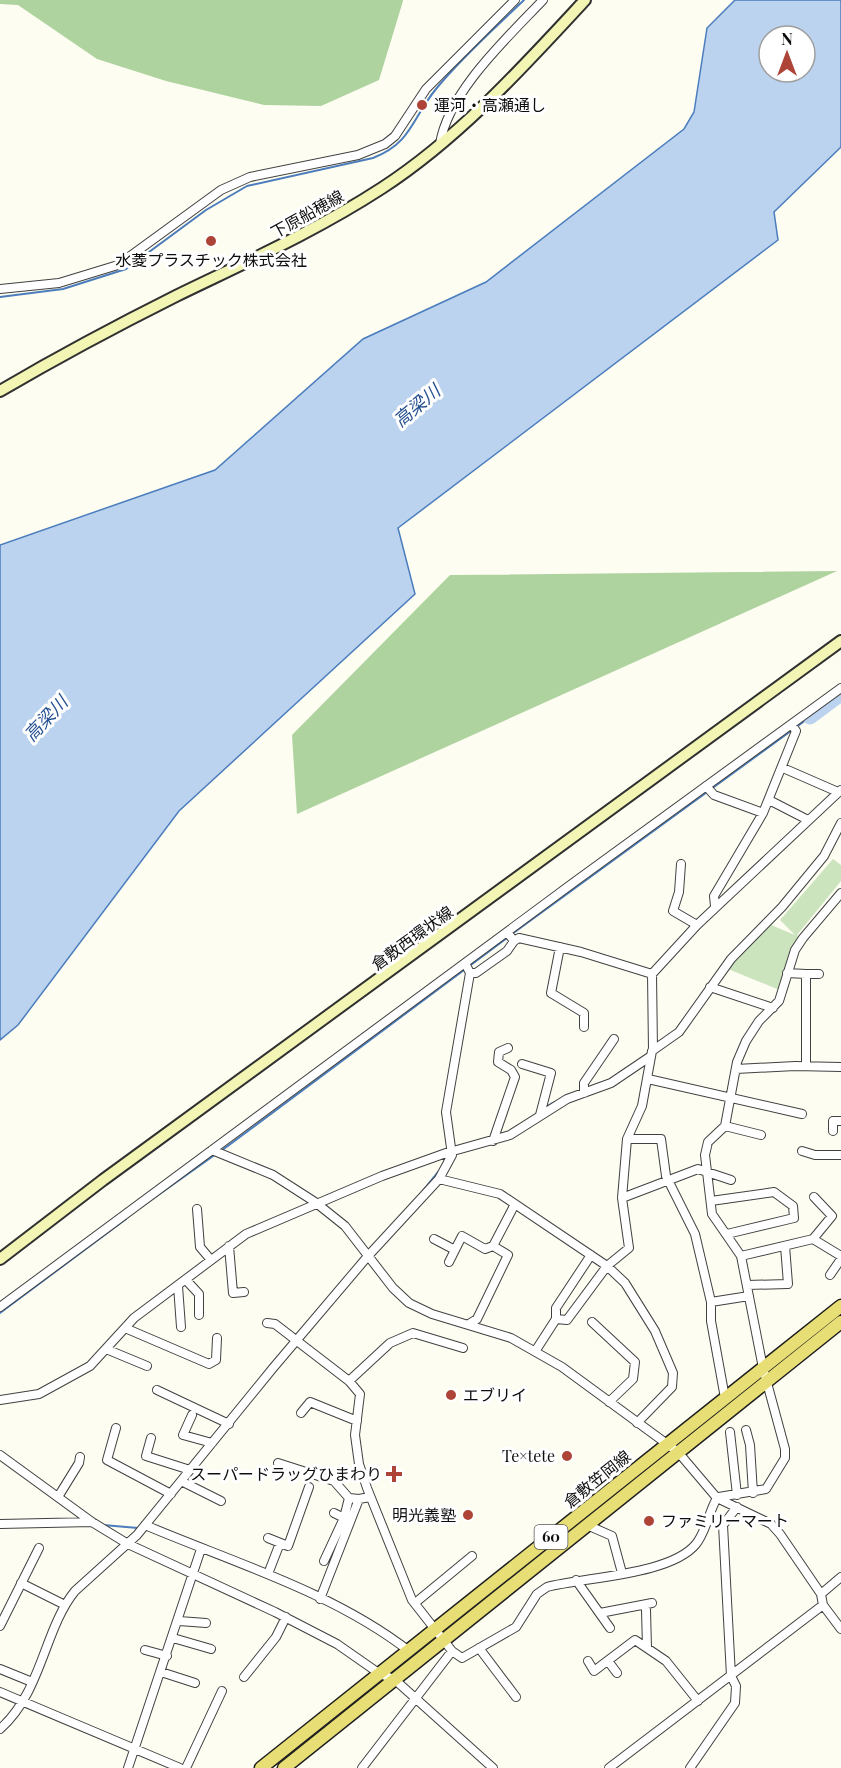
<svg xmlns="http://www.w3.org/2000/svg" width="841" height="1768" viewBox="0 0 841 1768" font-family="'Playfair Display','Noto Sans JP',serif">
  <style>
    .green { fill: #cce4be }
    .forest { fill: #aed39f }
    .water { fill: #bbd3ef; stroke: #4b7dbd; stroke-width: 1.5; fill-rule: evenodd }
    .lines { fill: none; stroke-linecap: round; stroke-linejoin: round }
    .stream { stroke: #4b7dbd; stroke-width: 2 }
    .river { stroke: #bbd3ef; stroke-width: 15 }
    .minor-casing { stroke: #414141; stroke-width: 10 }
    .secondary-casing { stroke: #303030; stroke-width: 14 }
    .primary-casing { stroke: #1f1f1f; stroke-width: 15 }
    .minor { stroke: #fff; stroke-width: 8 }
    .secondary { stroke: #f2f5b4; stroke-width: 10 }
    .primary { stroke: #e8de76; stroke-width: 12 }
    .poi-dot { fill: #ad4437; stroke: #fff; stroke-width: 2 }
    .labels { text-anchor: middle; stroke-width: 6; stroke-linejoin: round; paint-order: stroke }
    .shield { fill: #fff; stroke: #565656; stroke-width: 1.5 }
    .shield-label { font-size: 15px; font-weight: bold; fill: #0e0e0e }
    .poi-label { font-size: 16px; fill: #0e0e0e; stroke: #fff; text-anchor: start }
    .street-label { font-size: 16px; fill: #0e0e0e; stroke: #fff }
    .water-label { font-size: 18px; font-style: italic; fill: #265191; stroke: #fff }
  </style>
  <rect width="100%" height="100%" fill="#fdfdf1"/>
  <path class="green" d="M 833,859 L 841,865 L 841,881 L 797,935 L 803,939 L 782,991 L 728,969 L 771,925 L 795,935 L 780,920 Z"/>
  <path class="forest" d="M 0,0 L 403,0 L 403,1 L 379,80 L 321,106 L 264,105 L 166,81 L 97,59 L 18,5 L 0,4 Z
    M 837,571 L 297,814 L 292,735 L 450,575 Z"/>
  <path class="water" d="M 735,0 L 841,0 L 841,147 L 774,212 L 778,240 L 398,528 L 415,594 L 179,811 L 18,1025 L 0,1040 L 0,545 L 215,470 L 363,339 L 486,282 L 684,129 L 694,112 L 707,28 ZM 769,36 L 805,36 L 805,72 L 769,72 Z"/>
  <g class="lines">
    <path class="stream" d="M 0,297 L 63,289 L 126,269 L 206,210 L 247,186 L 373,158 C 412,143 412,118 436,89 C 462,57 495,28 524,0
      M 830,852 L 841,830
      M 512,934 L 810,717
      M 544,1108 L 555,1102
      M 221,1151 L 507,938
      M 422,1192 L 439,1171
      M 137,1210 L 216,1154
      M 0,1313 L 126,1219
      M 103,1525 L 138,1528"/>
    <path class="river" d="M 810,717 L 841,694"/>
    <g class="minor-casing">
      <path id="minor" d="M 440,144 C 448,92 508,37 543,0
        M 0,289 L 59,283 L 118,265 L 221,190 L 250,177 L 358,155 L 385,144 L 395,136 L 426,89 L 515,0
        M 783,768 L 838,792
        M 706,786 L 714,795 L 763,813
        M 769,800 L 808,820
        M 681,864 L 679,892 L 673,911 L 697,925 L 841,790
        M 715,906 L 714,896 L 763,813 L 796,731 L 792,725
        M 507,932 L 514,941 L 519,938 L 581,952 L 652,974
        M 560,947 L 551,993 L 584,1013 L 584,1027
        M 470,973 L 476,973 L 507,951 L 514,941
        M 787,973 L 806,974 L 806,1066
        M 806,974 L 819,974
        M 710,987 L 773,1008
        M 653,1050 L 652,974 L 697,925
        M 522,1064 L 551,1073 L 540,1115
        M 736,1069 L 795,1066 L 841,1067
        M 648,1079 L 802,1114
        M 584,1093 L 584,1083 L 614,1039
        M 725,1126 L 761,1135
        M 833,1131 L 833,1121 L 841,1121
        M 627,1139 L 661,1139 L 666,1176 L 695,1234 L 711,1302 L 711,1321 L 725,1398
        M 493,1141 L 515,1077 L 511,1070 L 498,1062 L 499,1052 L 508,1048
        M 212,1150 L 273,1175 L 315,1202 L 345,1226 L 393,1288 L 409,1303 L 432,1314 L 511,1338 L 562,1367 L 678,1452 L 717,1498 L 771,1524 L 780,1534 L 821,1594 L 823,1605 L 841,1629
        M 802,1151 L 815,1155 L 841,1155
        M 439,1179 L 500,1194 L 607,1266 L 625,1283 L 655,1331 L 673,1373 L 672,1387 L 637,1423
        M 622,1198 L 698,1169 L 731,1180
        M 711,1201 L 774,1192 L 793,1206 L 794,1218 L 727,1234
        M 197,1209 L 200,1247 L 211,1260
        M 434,1239 L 455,1250
        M 813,1239 L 841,1256
        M 229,1246 L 233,1293 L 244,1292
        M 741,1256 L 813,1239 L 832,1216 L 814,1197
        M 449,1262 L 462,1236 L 485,1249 L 493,1246
        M 830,1275 L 841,1259
        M 186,1280 L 199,1294 L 199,1315
        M 747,1285 L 788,1284 L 785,1246
        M 178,1286 L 181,1327
        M 711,1302 L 749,1296
        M 0,1307 L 573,883 L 841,688
        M 556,1319 L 567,1320 L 607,1266 L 629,1248 L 622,1198 L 627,1139 L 642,1106 L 652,1051 L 679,1032 L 731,959 L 782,907 L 824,856 L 841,823
        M 592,1322 L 635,1362 L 633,1379 L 609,1402
        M 267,1323 L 275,1324 L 349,1381 L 360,1394 L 355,1435 L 359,1464 L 367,1488 L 412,1600 L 452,1651 L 462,1658 L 516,1627 L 537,1594 L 547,1587 C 585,1577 671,1575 696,1544 C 706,1532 709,1511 717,1498
        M 469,1324 L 477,1319 L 508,1255 L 493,1246 L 515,1204
        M 125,1328 L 209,1364 L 216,1360 L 217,1338
        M 106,1349 L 147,1366
        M 536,1350 L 556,1319 L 556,1308 L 591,1255
        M 349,1381 L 390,1343 L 413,1333 L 463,1348
        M 157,1390 L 229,1424
        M 0,1400 L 39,1394 L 90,1366 L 134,1318 L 246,1234 L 382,1176 L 446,1153 L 510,1135 L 567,1099 L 611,1083 L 651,1056
        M 301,1413 L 310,1402 L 357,1421
        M 192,1415 L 183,1435 L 212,1443
        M 116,1428 L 107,1460 L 171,1494
        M 746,1430 L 750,1445 L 753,1493
        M 730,1432 L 737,1495
        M 151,1438 L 146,1456 L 190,1470
        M 0,1455 L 92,1522 L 128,1544 L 275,1612 L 337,1644 L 380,1674 L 394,1679 L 493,1768
        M 278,1463 L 334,1481 L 349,1498 L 359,1499
        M 181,1481 L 221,1501
        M 58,1497 L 79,1463 L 80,1457
        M 719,1497 L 766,1489 L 785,1458 L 785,1449 L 763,1368 L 741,1256 L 712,1214 L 705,1155 L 708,1142 L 725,1126 L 737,1062 L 746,1041 L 759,1021 L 779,1001 L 795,950 L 803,938 L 841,893
        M 334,1513 L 344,1518
        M 0,1524 L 92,1522
        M 145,1525 C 232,1562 333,1592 409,1651
        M 587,1525 L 612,1536 L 622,1573
        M 268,1538 L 288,1546 L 309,1487
        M 324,1561 L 344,1518 L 349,1498
        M 268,1574 L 280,1543
        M 576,1580 L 610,1628
        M 21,1583 L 65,1605
        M 821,1594 L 841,1577
        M 320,1599 L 359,1499 L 370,1497
        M 415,1603 L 472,1556
        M 646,1610 L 647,1648
        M 600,1613 L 652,1603
        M 179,1621 L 206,1623
        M 0,1626 L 39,1548
        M 173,1638 L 211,1649
        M 479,1648 L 516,1697
        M 145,1650 L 167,1656
        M 588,1661 L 594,1671 L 635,1640 L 666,1661 L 698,1701
        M 608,1661 L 617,1673
        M 0,1669 L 32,1682
        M 161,1672 L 195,1683
        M 244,1677 L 276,1637 L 286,1617
        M 0,1692 L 180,1768
        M 0,1729 C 42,1692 44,1629 75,1591 L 137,1535 L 273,1368 L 368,1256 L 439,1179 L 452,1155 L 446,1112 L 470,973 L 465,963
        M 128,1768 L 201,1549
        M 186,1768 L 222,1691
        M 362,1768 L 452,1651
        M 609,1768 L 823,1605
        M 690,1768 L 735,1703 L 736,1686 L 731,1676 L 723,1525 L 737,1507"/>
    </g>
    <g class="secondary-casing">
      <path id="secondary" d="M 0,391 C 58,357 116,326 176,296 C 246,262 316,231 382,188 C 459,138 523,67 585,0
        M 0,1259 L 103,1180 L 841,641"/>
    </g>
    <g class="primary-casing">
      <path id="primary" d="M 261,1768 L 841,1306
        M 284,1768 L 841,1322"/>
    </g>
    <use href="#minor" class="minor"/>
    <use href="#secondary" class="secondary"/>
    <use href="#primary" class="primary"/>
  </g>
  <g class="poi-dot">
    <circle cx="422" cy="105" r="6"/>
    <circle cx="211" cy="241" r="6"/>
    <circle cx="451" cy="1395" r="6"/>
    <circle cx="567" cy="1456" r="6"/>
    <path d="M391 1465h6v6h6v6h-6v6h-6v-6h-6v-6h6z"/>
    <circle cx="468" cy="1515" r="6"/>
    <circle cx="649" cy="1521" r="6"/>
  </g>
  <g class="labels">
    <rect class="shield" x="534.5" y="1525" width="33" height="24" rx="4.5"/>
    <g class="shield-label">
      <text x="551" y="1542">60</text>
    </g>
    <g class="poi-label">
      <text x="434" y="111">運河・高瀬通し</text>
      <text x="211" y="266" text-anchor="middle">水菱プラスチック株式会社</text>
      <text x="463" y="1401">エブリイ</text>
      <text x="555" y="1462" text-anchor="end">Te×tete</text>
      <text x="382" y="1480" text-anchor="end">スーパードラッグひまわり</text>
      <text x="456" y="1521" text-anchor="end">明光義塾</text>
      <text x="661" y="1527">ファミリーマート</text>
    </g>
    <g class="street-label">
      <text transform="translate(307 214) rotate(-29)" y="6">下原船穂線</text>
      <text transform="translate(412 938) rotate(-36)" y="6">倉敷西環状線</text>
      <text transform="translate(597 1479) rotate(-39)" y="6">倉敷笠岡線</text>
    </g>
    <g class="water-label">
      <text transform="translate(417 406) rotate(-40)" y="6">高梁川</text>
      <text transform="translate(46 719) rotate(-47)" y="6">高梁川</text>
    </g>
  </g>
  <g transform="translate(787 54)"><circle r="28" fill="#ffffff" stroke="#9f9f9f" stroke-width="1.5"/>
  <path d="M0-4.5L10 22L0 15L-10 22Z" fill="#ad4437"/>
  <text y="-9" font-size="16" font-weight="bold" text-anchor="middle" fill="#0e0e0e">N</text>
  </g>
</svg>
